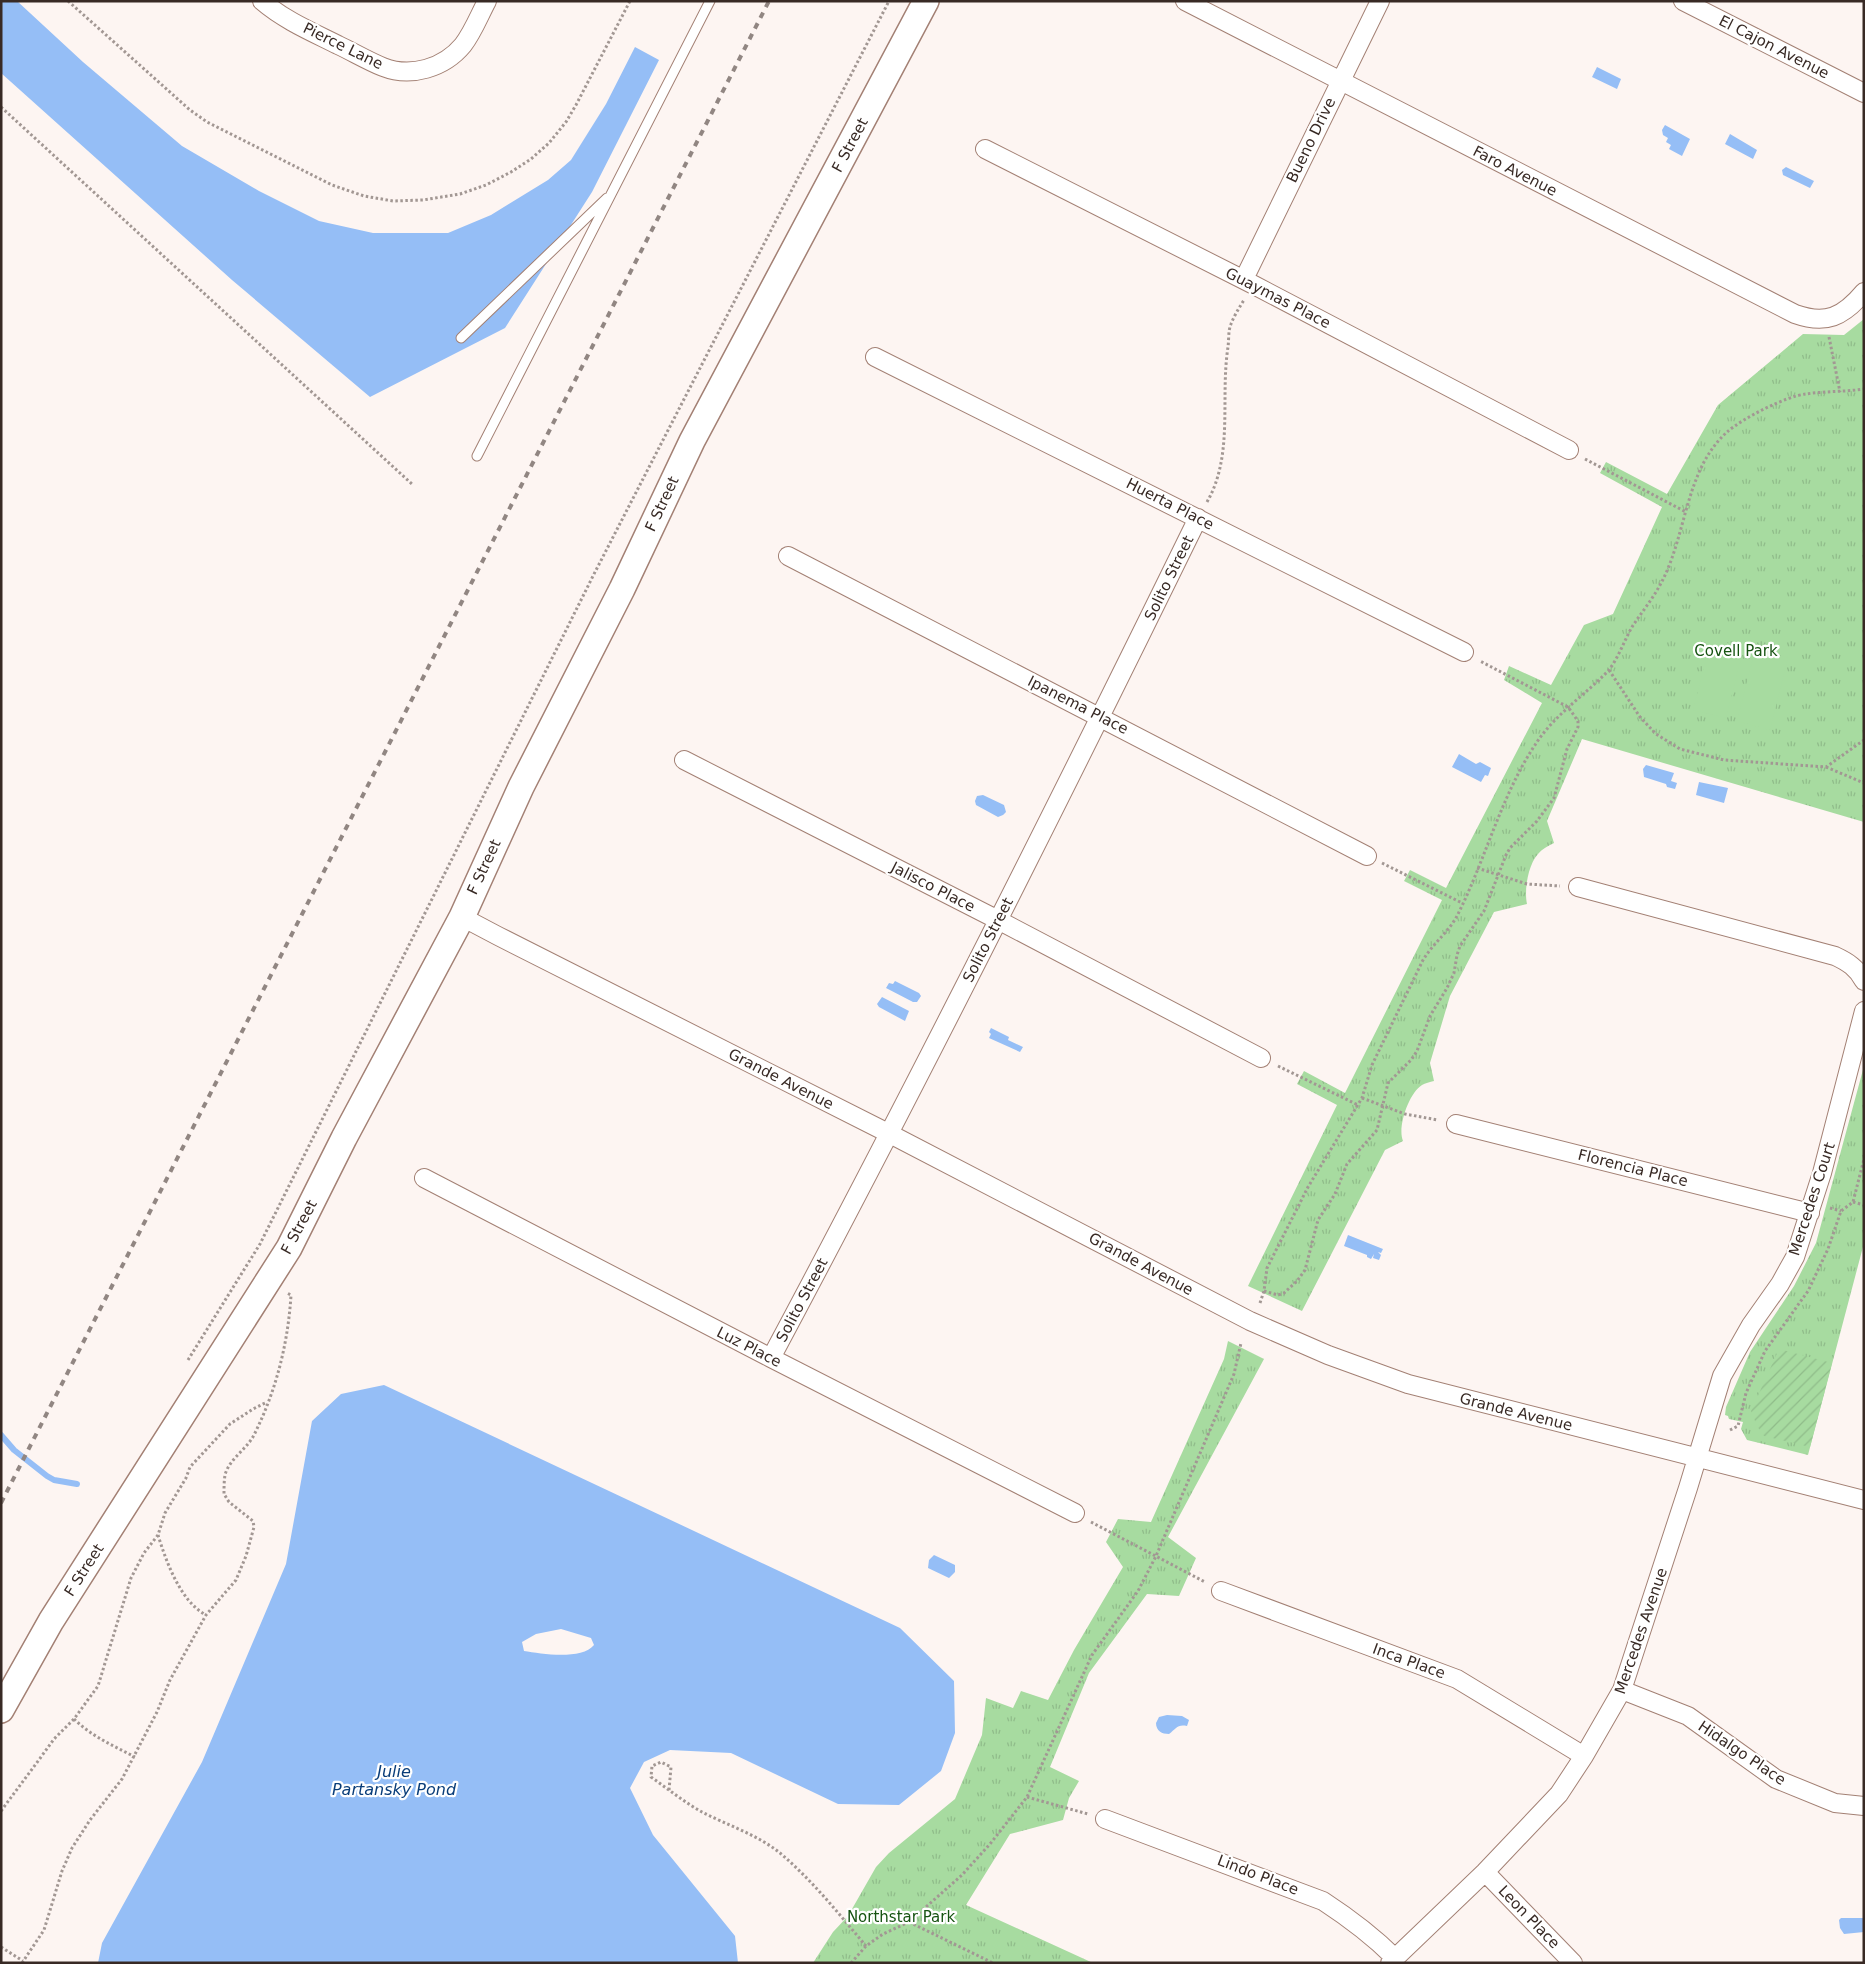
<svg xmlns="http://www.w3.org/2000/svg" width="1865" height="1964" viewBox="0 0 1865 1964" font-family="'DejaVu Sans',sans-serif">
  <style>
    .grass { fill: url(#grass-tufts) }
    .garden { fill: url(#garden-furrows) }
    .pitch { fill: #a7dba0 }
    .water { fill: #95bef6; fill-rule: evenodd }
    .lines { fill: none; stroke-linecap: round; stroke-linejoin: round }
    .stream { stroke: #95bef6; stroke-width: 6 }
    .lane-casing { stroke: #a38074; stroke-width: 11 }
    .street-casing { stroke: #a38074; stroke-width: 20 }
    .secondary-casing { stroke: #a38074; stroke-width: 28 }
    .path { stroke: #a29793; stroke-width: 3; stroke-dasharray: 2.5 2.5; stroke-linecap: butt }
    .lane { stroke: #fff; stroke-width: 9 }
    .street { stroke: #fff; stroke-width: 18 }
    .secondary { stroke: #fff; stroke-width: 25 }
    .rail { stroke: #918682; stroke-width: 4; stroke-dasharray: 6 6; stroke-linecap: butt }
    .labels { text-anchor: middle; stroke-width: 4.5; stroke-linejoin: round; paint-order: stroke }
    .street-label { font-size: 15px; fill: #382a25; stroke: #fff }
    .park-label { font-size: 15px; fill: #165311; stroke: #fff }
    .water-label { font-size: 16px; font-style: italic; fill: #093d79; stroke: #fff }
  </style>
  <defs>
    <pattern id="grass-tufts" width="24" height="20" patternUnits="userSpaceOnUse" patternTransform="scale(1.25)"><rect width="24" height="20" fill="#a7dba0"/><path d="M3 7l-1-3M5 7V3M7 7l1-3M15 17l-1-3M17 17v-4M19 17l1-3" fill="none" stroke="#90bc8a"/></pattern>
    <pattern id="garden-furrows" width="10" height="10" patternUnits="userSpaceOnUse" patternTransform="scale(1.25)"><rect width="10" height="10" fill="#a7dba0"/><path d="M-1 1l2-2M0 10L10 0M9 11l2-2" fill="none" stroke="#90bc8a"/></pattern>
  </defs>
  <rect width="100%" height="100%" fill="#fdf5f2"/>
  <path class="grass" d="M 1864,319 L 1864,822 L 1582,739 L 1547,821 L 1554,843 C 1548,846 1542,849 1538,854 C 1528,865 1524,890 1527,904 L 1494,912 L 1450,996 L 1430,1063 L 1434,1081 C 1430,1082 1425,1083 1422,1085 C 1409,1093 1397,1127 1403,1141 L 1385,1150 L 1302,1311 L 1248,1286 L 1337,1105 L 1297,1084 L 1304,1071 L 1345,1093 L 1442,900 L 1404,881 L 1410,870 L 1446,888 L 1542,703 L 1504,680 L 1509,666 L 1551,685 L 1584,625 L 1613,614 L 1662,507 L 1600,473 L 1606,462 L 1667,494 L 1718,405 L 1803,334 L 1844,335 Z
    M 1864,1066 L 1864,1243 L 1808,1455 L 1747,1440 L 1741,1429 L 1743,1422 L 1729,1419 L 1728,1416 L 1725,1415 L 1726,1407 L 1750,1352 L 1794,1286 L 1816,1243 Z
    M 1228,1341 L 1264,1359 L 1168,1537 L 1196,1558 L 1179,1596 L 1147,1594 L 1089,1673 L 1050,1767 L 1079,1781 L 1069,1798 L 1063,1820 L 1010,1834 L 966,1905 L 1093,1963 L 813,1963 L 833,1932 L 848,1916 L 876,1867 L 889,1853 L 955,1799 L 982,1735 L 986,1698 L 1013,1708 L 1021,1691 L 1048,1700 L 1074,1650 L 1123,1567 L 1106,1542 L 1118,1519 L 1151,1522 L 1224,1359 Z"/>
  <path class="garden" d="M 1779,1349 L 1832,1363 L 1810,1447 L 1764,1436 L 1757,1426 L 1751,1411 Z"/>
  <path class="pitch" d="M 1711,639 L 1744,647 L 1726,718 L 1693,710 Z
    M 1755,650 L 1788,658 L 1770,730 L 1737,721 Z"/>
  <path class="water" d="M 1,1 L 17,1 L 83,62 L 182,146 L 259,191 L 319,221 L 373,233 L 448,233 L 491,215 L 548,180 L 571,160 L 606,104 L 635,47 L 659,60 L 592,192 L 505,328 L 370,397 L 232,280 L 1,73 Z
    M 1597,67 L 1621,79 L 1617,89 L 1592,77 Z
    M 1665,125 L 1690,139 L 1682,156 L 1669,149 L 1671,145 L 1666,142 L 1668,138 L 1663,135 L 1662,130 Z
    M 1730,134 L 1757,150 L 1753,159 L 1725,144 Z
    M 1786,167 L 1814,181 L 1810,188 L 1783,175 L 1782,170 Z
    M 1459,754 L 1476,764 L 1480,762 L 1491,768 L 1488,776 L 1485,775 L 1481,782 L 1452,767 Z
    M 1646,765 L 1674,773 L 1671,781 L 1677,783 L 1675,789 L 1667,787 L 1666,784 L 1644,777 L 1643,769 Z
    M 1699,782 L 1728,788 L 1724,803 L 1696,795 Z
    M 983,795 L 1004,805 L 1006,812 L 1003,815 L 998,817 L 976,805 L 975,801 L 977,796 Z
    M 895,981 L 919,993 L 921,996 L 917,1002 L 913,1002 L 886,988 L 889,983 L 893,984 Z
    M 882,997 L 909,1011 L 905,1021 L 879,1007 L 877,1004 Z
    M 991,1028 L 1009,1037 L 1008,1040 L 1023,1047 L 1020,1052 L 989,1038 L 991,1034 L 989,1032 Z
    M 1348,1235 L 1383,1249 L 1381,1253 L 1378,1252 L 1381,1255 L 1379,1260 L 1373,1258 L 1374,1254 L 1371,1259 L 1367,1257 L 1367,1255 L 1344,1246 Z
    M 384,1385 L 900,1628 L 954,1681 L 955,1733 L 941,1771 L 899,1805 L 838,1804 L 731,1753 L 670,1750 L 644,1762 L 630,1788 L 653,1835 L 735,1936 L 738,1963 L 98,1963 L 102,1943 L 202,1762 L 286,1564 L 312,1421 L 341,1394 ZM 561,1629 L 591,1638 L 594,1645 C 582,1660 542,1654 524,1651 L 522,1642 L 536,1634 Z
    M 934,1555 L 955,1565 L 955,1572 L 949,1578 L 928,1568 L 929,1560 Z
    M 1167,1715 L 1182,1716 L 1189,1720 L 1187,1726 C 1177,1724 1176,1729 1169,1734 C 1162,1734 1156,1731 1156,1723 L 1159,1717 Z
    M 1841,1918 L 1864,1918 L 1864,1932 L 1844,1934 L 1840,1928 L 1839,1920 Z"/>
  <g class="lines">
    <path class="stream" d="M 1,1435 L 14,1450 L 47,1476 L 54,1480 L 77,1484"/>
    <g class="lane-casing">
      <path id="lane" d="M 461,338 L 607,198
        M 477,456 L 710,1"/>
    </g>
    <g class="street-casing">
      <path id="street" d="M 262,1 C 284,20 312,32 338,45 C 353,52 368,61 383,67 C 411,78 444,68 463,45 C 473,32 479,16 487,1
        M 1185,1 L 1795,314 C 1826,325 1843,317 1864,292
        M 1683,1 L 1864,93
        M 985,149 L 1252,284 L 1569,450
        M 1244,279 L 1380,1
        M 875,357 L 1464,652
        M 788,556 L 1367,856
        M 684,760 L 998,920 L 1261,1058
        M 1578,887 L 1835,956 C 1848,962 1857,968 1864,981
        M 462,917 L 498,936 L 890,1134 L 1250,1321 L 1328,1355 L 1408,1384 L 1864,1500
        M 1456,1124 L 1810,1213
        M 424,1178 L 771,1358 L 1075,1513
        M 771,1358 C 919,1081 1060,800 1198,518
        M 1221,1591 L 1457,1679 L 1584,1756
        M 1622,1690 L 1688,1716 L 1776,1779 L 1835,1803 L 1864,1806
        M 1105,1819 L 1323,1901 C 1349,1918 1373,1936 1395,1958
        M 1485,1872 L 1573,1963
        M 1390,1963 L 1485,1872 L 1559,1794 L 1584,1756 L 1622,1690 L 1688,1488 L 1722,1376 L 1751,1325 L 1780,1284 L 1795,1257 L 1822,1173 L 1864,1011"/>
    </g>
    <g class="secondary-casing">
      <path id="secondary" d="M 1,1710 L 51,1621 L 289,1248 L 344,1138 L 462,917 L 521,787 L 622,589 L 692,441 L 926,1"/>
    </g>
    <path class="path" d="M 68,1 L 190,110 L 207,122 L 332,185 L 364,196 L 393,201 L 423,200 L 460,194 L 486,185 L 511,172 L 531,159 L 549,143 L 566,122 L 576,105 L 630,1
      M 1,107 L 413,485
      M 1829,337 L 1840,392
      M 1585,459 L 1686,512
      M 1207,502 C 1234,455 1220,398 1228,347 C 1229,340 1228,331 1231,324 C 1234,316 1239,308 1244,300
      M 1609,670 L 1640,717 L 1656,734 L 1680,749 L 1724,760 L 1826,767 L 1864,740
      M 1826,767 L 1864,783
      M 1382,863 L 1462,903
      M 1477,868 L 1527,884 L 1560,886
      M 1278,1066 L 1358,1105
      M 1362,1098 L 1405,1114 L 1438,1120
      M 1853,1202 L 1864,1205
      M 1830,1208 L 1841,1211
      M 1264,1291 L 1278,1295 L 1284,1293 L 1297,1281 L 1305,1270 L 1318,1220 L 1335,1194 L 1347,1164 L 1377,1130 L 1388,1083 L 1411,1060 L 1417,1051 L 1430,1016 L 1447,988 L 1454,973 L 1457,955 L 1460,946 L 1484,911 L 1506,855 L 1510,848 L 1537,821 L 1554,798 L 1567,749 L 1578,727 L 1578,721 L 1568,707 L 1480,661
      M 1260,1303 L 1264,1291 L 1267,1268 L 1308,1187 L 1362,1098 L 1372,1065 L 1422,962 C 1431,945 1448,933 1457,916 C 1485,861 1501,796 1535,745 C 1554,715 1584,696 1608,671 C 1618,659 1624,641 1632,627 C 1641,613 1652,600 1660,585 C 1687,537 1684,471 1727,432 C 1743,418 1786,396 1806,394 C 1825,391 1845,392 1864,389
      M 188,1360 L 260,1244 L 593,576 L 889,1
      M 1730,1430 L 1738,1426 L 1746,1393 L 1765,1351 L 1808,1291 L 1828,1249 L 1841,1211 L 1853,1202 L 1864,1159
      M 1091,1522 L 1205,1582
      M 158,1535 C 166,1561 180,1601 206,1615
      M 74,1719 C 91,1736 114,1746 135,1757
      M 669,1790 L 671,1767 L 661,1762 L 652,1766 L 651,1777 C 668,1789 684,1802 702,1812 C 727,1825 758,1835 780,1853 C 812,1880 839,1914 866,1946
      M 1027,1797 L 1088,1814
      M 1,1811 L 41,1757 L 54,1739 L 74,1719 L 98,1686 L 131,1578 L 144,1553 L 158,1535 L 165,1513 L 186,1478 L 190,1467 L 230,1424 L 253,1409 L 267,1402
      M 909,1922 L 993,1963
      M 1,1947 L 23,1961
      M 22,1963 L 44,1930 L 62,1871 L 72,1848 L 90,1820 L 122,1779 L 157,1712 L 170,1680 L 206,1615 L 236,1580 L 246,1556 L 254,1527 L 253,1521 L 229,1502 L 224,1494 C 224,1488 224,1481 225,1475 C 229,1459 247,1449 254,1435 C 276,1391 288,1344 291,1295 L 287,1293
      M 851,1963 L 866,1946 L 883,1934 L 909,1922 L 962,1875 L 990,1844 L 1027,1797 L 1092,1655 L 1138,1591 L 1156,1556 L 1234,1374 L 1241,1343"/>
    <use href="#lane" class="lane"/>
    <use href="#street" class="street"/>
    <use href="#secondary" class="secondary"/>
    <path class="rail" d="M 1,1503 L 769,1"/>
  </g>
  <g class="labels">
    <g class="street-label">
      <text transform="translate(343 46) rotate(26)" y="5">Pierce Lane</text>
      <text transform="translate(1774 47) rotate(27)" y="5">El Cajon Avenue</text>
      <text transform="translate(1311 140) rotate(-64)" y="5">Bueno Drive</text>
      <text transform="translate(850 145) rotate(-62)" y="5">F Street</text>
      <text transform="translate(1515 171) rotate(27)" y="5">Faro Avenue</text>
      <text transform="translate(1278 298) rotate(27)" y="5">Guaymas Place</text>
      <text transform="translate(662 504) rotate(-65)" y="5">F Street</text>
      <text transform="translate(1170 504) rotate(27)" y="5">Huerta Place</text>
      <text transform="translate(1169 578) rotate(-64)" y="5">Solito Street</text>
      <text transform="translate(1078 705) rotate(27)" y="5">Ipanema Place</text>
      <text transform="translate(484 867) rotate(-65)" y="5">F Street</text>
      <text transform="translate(933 887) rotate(27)" y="5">Jalisco Place</text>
      <text transform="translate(988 940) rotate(-63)" y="5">Solito Street</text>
      <text transform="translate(781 1079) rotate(27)" y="5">Grande Avenue</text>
      <text transform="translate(1633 1168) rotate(14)" y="5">Florencia Place</text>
      <text transform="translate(1812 1199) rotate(-72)" y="5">Mercedes Court</text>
      <text transform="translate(299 1227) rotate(-62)" y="5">F Street</text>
      <text transform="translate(1141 1264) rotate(28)" y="5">Grande Avenue</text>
      <text transform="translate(802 1300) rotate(-62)" y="5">Solito Street</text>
      <text transform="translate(749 1347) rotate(27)" y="5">Luz Place</text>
      <text transform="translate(1516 1412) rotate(14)" y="5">Grande Avenue</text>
      <text transform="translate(84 1570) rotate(-57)" y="5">F Street</text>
      <text transform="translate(1641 1631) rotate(-71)" y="5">Mercedes Avenue</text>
      <text transform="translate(1409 1661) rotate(20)" y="5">Inca Place</text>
      <text transform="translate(1742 1753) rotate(34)" y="5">Hidalgo Place</text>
      <text transform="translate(1258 1875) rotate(21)" y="5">Lindo Place</text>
      <text transform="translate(1529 1917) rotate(46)" y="5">Leon Place</text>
    </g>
    <g class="park-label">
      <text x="1736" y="656">Covell Park</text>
      <text x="901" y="1922">Northstar Park</text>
    </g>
    <g class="water-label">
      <text x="394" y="1777">Julie<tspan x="394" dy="18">Partansky Pond</tspan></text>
    </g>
  </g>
  <rect width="1865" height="1964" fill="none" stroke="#382a25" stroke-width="5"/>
</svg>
